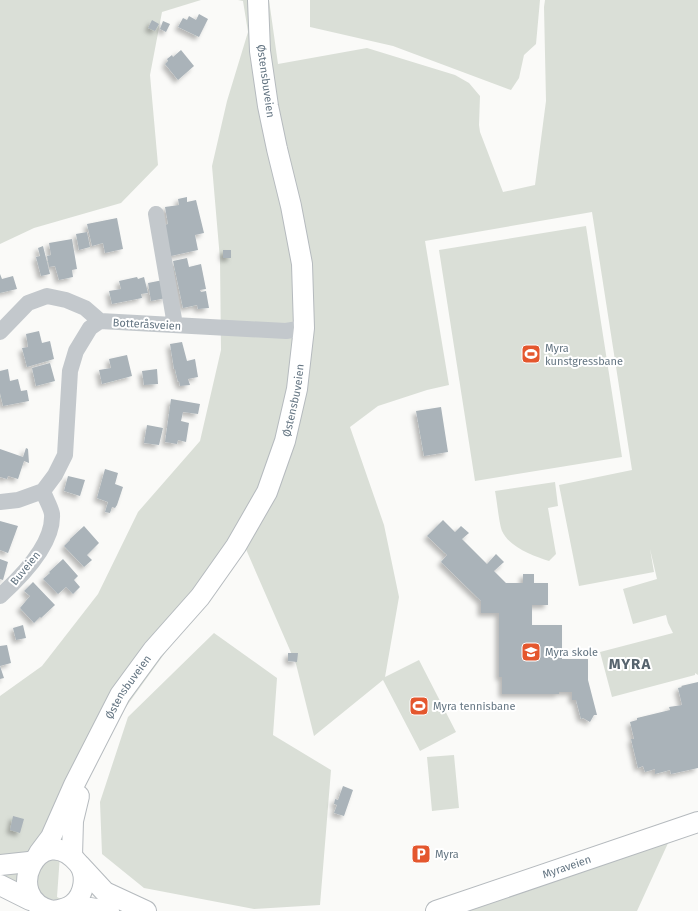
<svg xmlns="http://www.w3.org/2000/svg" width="698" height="911" viewBox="0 0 698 911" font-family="'Fira Sans',sans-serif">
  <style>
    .green { fill: #dadfd7 }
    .building { fill: #aab3b9; filter: url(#shadow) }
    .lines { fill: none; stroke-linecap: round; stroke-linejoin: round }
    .major-casing { stroke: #b5babe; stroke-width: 22 }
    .minor { stroke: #c3c8cc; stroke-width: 16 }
    .major { stroke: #fff; stroke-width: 20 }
    .labels { text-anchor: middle; stroke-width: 4; stroke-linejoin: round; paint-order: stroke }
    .street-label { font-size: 11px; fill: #657683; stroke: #fff }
    .poi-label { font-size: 11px; fill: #657683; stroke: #fff; text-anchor: start }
    .district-label { font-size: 15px; font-weight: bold; letter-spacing: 1px; fill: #57646e; stroke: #fff }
  </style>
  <defs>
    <filter id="shadow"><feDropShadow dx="-3.5" dy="3.5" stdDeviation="2" flood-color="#0004"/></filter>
  </defs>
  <rect width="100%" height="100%" fill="#fafaf8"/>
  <path class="green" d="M 0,0 L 201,0 L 162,12 L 150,75 L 158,165 L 121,203 L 34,228 L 0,244 Z
    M 238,0 L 269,0 L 278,64 L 367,48 L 455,75 L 469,83 L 480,96 L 479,125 L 480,132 L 503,192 L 535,185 L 546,101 L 544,7 L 545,0 L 698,0 L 698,675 L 695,673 L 695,675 L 612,697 L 600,652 L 673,633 L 668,623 L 666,615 L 633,624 L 623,589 L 657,579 L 650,549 L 654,572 L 579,586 L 559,485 L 632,470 L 592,212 L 425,241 L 449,385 L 427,390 L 378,406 L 350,427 L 384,525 L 399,597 L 385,677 L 419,660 L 456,732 L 420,751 L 383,680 L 314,736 L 296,664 L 245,547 L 204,599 L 102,740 L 60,855 L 57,897 L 84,911 L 32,911 L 0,876 L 0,696 L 42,666 L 98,594 L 138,512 L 200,441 L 221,350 L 220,259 L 212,166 L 227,101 L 248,32 L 243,1 Z
    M 310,0 L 540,0 L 536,44 L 524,55 L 519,78 L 511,90 L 393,46 L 310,27 Z
    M 586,226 L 622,457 L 475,481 L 439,250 Z
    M 555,482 L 558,506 L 548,508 L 556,554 L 549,561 C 534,556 509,547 502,531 C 499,523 497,501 495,491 Z
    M 214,633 L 277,678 L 273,735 L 331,770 L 320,905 L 254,909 L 144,888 L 102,854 L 100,802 L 128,717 Z
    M 454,755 L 459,808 L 432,811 L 427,757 Z
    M 669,841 L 637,911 L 458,911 Z"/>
  <path class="building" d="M 199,14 L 208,19 L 199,37 L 178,27 L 183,18 L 187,20 L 189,16 L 196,20 Z
    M 152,20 L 159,24 L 155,31 L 148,28 Z
    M 163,21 L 170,24 L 166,32 L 160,29 Z
    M 181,50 L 194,66 L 178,80 L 165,64 L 168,61 L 167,59 L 172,55 L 173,57 Z
    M 187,197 L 187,202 L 196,200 L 204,233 L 195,235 L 198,250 L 171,256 L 164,225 L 168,224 L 165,207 L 179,205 L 178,199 Z
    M 117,218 L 123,249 L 105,253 L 103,243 L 92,246 L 87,224 Z
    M 87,232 L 90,247 L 79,250 L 76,234 Z
    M 72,239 L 77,269 L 72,270 L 73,277 L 59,280 L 55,266 L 49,267 L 47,256 L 51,255 L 49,243 Z
    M 43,246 L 50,274 L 41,276 L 36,257 L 40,256 L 38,248 Z
    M 223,250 L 231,250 L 231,258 L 223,258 Z
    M 187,258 L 189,267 L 201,264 L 206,289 L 200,290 L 201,292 L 206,291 L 209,308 L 198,309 L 197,305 L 183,308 L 173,261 Z
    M 0,274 L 2,279 L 13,276 L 17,289 L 0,293 Z
    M 137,277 L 138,279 L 144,277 L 148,293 L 141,294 L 142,298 L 112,304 L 109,291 L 121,289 L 119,281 Z
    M 163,280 L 166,298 L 151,301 L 148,283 Z
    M 39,331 L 42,343 L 50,341 L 54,359 L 27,367 L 22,348 L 28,347 L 26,334 Z
    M 182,342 L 187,361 L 195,359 L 198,377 L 188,379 L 190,385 L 180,386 L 179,381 L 178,382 L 175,369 L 174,369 L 170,344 Z
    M 127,355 L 132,376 L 102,384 L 99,370 L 111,368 L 109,359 Z
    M 50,363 L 55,381 L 36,386 L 32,368 Z
    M 8,369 L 10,381 L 18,379 L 21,391 L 27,390 L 29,401 L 3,406 L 0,393 L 0,371 Z
    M 157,369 L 158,384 L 144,385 L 142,371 Z
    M 171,399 L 200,404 L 198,414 L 183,412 L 181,421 L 189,423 L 186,442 L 178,440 L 177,444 L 165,442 Z
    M 441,407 L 448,452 L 424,456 L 416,411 Z
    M 147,425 L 163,428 L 159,445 L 144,443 Z
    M 26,448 L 28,449 L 29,463 L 24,461 L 18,479 L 8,476 L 7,479 L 0,477 L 0,449 L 23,457 Z
    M 105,469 L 118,473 L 115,484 L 123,487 L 117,505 L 115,508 L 112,507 L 110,513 L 105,512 L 108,502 L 97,498 Z
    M 68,476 L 85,480 L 80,496 L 64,491 Z
    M 443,520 L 455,532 L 461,526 L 469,533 L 462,539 L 487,564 L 496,554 L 504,562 L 494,571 L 506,583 L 523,583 L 523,574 L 534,574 L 534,583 L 548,583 L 548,605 L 532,605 L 532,625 L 562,625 L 562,659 L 588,659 L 588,680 L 597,715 L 594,715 L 590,722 L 583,718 L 581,719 L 576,700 L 572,700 L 572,692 L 559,692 L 559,694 L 502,694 L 502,677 L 499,677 L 499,613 L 481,613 L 481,601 L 441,562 L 447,555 L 427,536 Z
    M 0,521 L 18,526 L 8,553 L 0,550 Z
    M 84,526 L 99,543 L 87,555 L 92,560 L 84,567 L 64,546 L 70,540 L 70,539 Z
    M 0,559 L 8,562 L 3,580 L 0,579 Z
    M 63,559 L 78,576 L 74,580 L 80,587 L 73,594 L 66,587 L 58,594 L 43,579 L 50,573 L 49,572 Z
    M 33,582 L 55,605 L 41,618 L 40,617 L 34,623 L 20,608 L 30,596 L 24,591 Z
    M 23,625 L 26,638 L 16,640 L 13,628 Z
    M 7,645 L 11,663 L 0,666 L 0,646 Z
    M 288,653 L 298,653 L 297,662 L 288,661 Z
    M 0,666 L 4,678 L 0,679 Z
    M 698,682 L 698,768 L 671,774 L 670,770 L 655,774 L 655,769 L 645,772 L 643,766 L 638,768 L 631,739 L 634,739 L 630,722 L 637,720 L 637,718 L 670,710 L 669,707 L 682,705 L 678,688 L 682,687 L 681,686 Z
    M 343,786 L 353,790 L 344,816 L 334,813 L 337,805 L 334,804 L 335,799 L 338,800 Z
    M 13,816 L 24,819 L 20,833 L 10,830 Z"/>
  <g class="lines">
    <g class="major-casing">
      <g id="major">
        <path id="s1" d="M 39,853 L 51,837 L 74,785 L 120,695 L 153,650 L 200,597 L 236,546 L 267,492 L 285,441 L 297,389 L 304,328 L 302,264 L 291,206 L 277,149 L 268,106 L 260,51 L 258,0"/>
        <path d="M 72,856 L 73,821 L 79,796"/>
        <path d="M 0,865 L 29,862"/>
        <path d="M 80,865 L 105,892 L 146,911"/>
        <path d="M 0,885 L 30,900"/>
        <path d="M 64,909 L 90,908 L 109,911"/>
        <path d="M 52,911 C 0,898 40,818 78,863 C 88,875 84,895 73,904 C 67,909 60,910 53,911"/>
        <path id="s2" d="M 436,911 L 698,822"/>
      </g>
    </g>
    <path class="minor" d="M 156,214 L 175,325
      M 0,332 L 28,303 L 47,296 L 66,300 L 85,308 L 100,321
      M 0,502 L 18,500 L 43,491 L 55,475 L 65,455 L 70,371 L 76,351 L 90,328 L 100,321 L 286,331 L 304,328
      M 0,596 C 20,578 54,544 52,514 C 51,507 45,498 43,491"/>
    <use href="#major" class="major"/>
  </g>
  <defs>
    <g id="stadium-square" transform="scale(1)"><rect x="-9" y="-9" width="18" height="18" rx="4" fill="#e4572e" stroke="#fff"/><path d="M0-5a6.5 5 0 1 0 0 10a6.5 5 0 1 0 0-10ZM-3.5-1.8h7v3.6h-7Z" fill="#fff"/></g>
    <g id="school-square" transform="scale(1)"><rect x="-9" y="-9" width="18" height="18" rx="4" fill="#e4572e" stroke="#fff"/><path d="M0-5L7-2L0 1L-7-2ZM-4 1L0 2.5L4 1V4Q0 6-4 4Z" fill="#fff"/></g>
    <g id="parking-square" transform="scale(1)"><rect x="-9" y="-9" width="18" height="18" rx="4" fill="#e4572e" stroke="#fff"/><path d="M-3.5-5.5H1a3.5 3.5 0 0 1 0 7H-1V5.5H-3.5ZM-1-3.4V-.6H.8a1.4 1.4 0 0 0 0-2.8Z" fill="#fff"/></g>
  </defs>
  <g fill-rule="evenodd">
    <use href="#stadium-square" x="531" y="354"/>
    <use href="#school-square" x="531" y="652"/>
    <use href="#stadium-square" x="419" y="706"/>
    <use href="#parking-square" x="421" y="854"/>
  </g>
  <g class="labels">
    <g class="street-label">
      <text transform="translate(266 81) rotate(82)" y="4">Østensbuveien</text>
      <text transform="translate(147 324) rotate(3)" y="4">Botteråsveien</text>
      <text dy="4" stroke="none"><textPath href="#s1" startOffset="525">Østensbuveien</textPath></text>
      <text transform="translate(25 568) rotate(-51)" y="4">Buveien</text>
      <text dy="4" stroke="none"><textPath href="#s1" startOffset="189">Østensbuveien</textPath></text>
      <text dy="4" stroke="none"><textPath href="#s2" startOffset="138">Myraveien</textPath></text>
    </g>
    <g class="poi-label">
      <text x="545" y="352">Myra<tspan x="545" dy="13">kunstgressbane</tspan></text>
      <text x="545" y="656">Myra skole</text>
      <text x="433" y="710">Myra tennisbane</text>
      <text x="435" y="858">Myra</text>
    </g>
    <g class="district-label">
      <text x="630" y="669">MYRA</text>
    </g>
  </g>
</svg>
